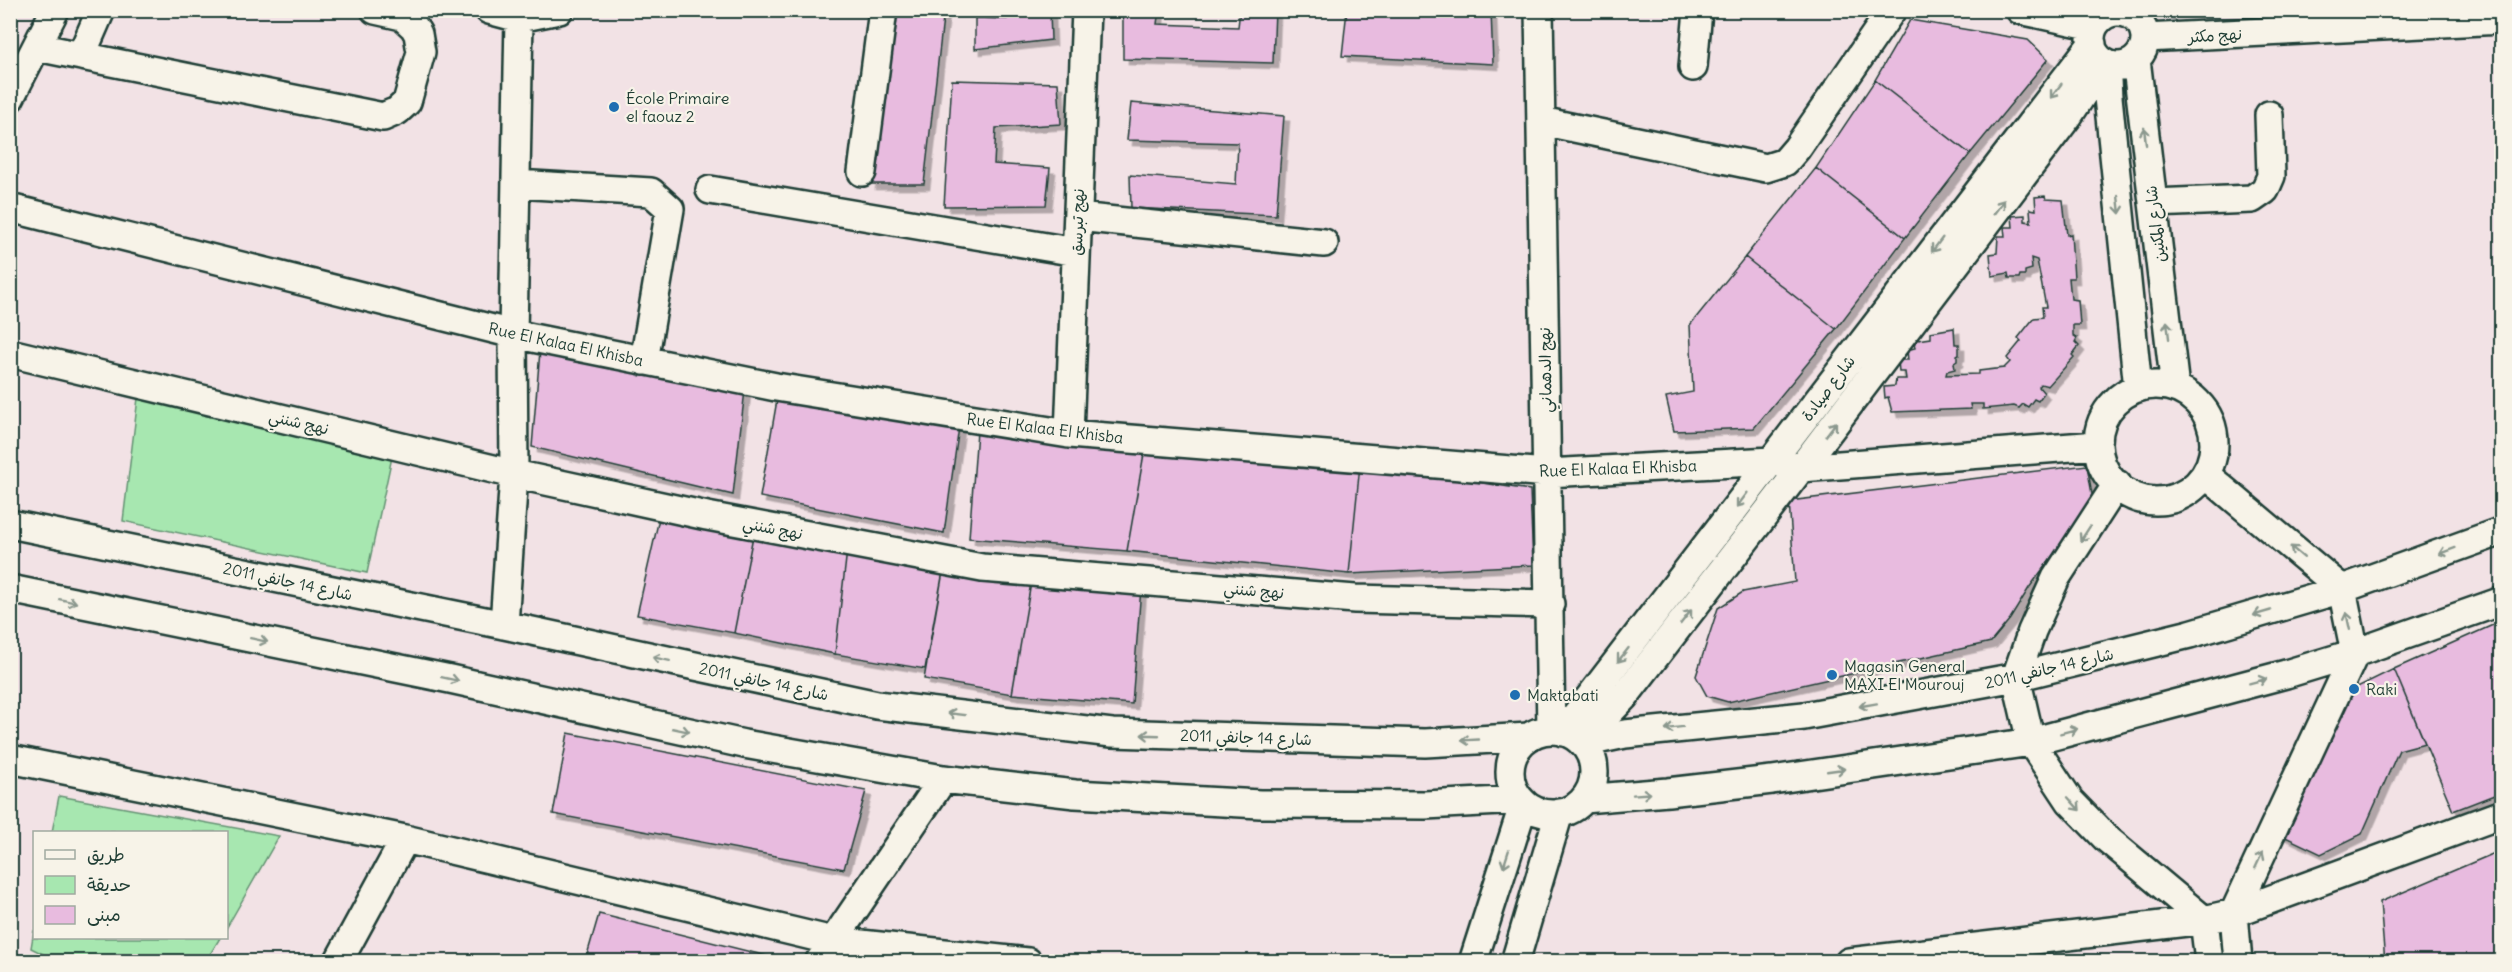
<svg xmlns="http://www.w3.org/2000/svg" width="2512" height="972" viewBox="0 0 2512 972" font-family="Delius,'Playpen Sans Arabic',sans-serif">
  <style>
    .green { fill: #a7e7b0; stroke: #639272; stroke-width: 1.5 }
    .building { fill: #e8bbdf; stroke: #1f3d34; stroke-width: 1.5; filter: url(#shadow) }
    .lines { fill: none; stroke-linecap: round; stroke-linejoin: round }
    .minor-casing { stroke: #1f3d34; stroke-width: 32 }
    .minor { stroke: #f7f3e8; stroke-width: 27 }
    .oneway { stroke: #8b988e }
    .poi-dot { fill: #1f6fb2; stroke: #f7f3e8; stroke-width: 2 }
    .labels { text-anchor: middle; stroke-width: 4.5; stroke-linejoin: round; paint-order: stroke }
    .street-label { font-size: 16px; fill: #1f3d34; stroke: #f7f3e8 }
    .poi-label { font-size: 16px; fill: #1f3d34; stroke: #f7f3e8; text-anchor: start }
  </style>
  <defs>
    <filter id="shadow"><feDropShadow dx="5.5" dy="5.5" stdDeviation="0" flood-color="#0004"/></filter>
  </defs>
  <rect width="100%" height="100%" fill="#f2e2e5"/>
  <filter id="ink" filterUnits="userSpaceOnUse"><feTurbulence type="fractalNoise" baseFrequency=".0167" numOctaves="2"/><feDisplacementMap in="SourceGraphic" scale="12" xChannelSelector="R" yChannelSelector="G"/><feConvolveMatrix kernelMatrix="1 2 1 2 8 2 1 2 1" color-interpolation-filters="sRGB"/></filter>
  <g filter="url(#ink)">
    <path class="green" d="M 138,398 L 392,457 L 367,573 L 123,521 Z
      M 59,796 L 279,836 L 227,927 L 226,832 L 52,832 Z
      M 34,930 L 34,938 L 220,938 L 206,961 L 57,961 L 31,948 Z"/>
    <path class="building" d="M 896,10 L 944,10 L 924,184 L 870,184 Z
      M 1008,10 L 1050,10 L 1051,40 L 975,49 L 975,18 L 1007,19 Z
      M 1123,10 L 1159,10 L 1157,24 L 1238,27 L 1240,10 L 1275,10 L 1273,63 L 1123,59 Z
      M 1347,10 L 1491,10 L 1493,64 L 1342,56 Z
      M 1910,20 L 2028,40 L 2048,59 L 1970,154 L 1875,80 Z
      M 952,80 L 1058,83 L 1061,124 L 996,128 L 994,164 L 1050,168 L 1046,205 L 944,206 Z
      M 1875,80 L 1970,154 L 1905,238 L 1816,168 Z
      M 1131,103 L 1284,116 L 1276,215 L 1131,208 L 1130,175 L 1236,184 L 1238,143 L 1127,140 Z
      M 1816,168 L 1905,238 L 1836,329 L 1745,257 Z
      M 2045,196 L 2046,199 L 2063,200 L 2067,235 L 2071,234 L 2074,278 L 2069,278 L 2071,299 L 2078,300 L 2080,325 L 2073,325 L 2073,335 L 2077,338 L 2075,342 L 2079,346 L 2072,355 L 2074,357 L 2048,386 L 2041,384 L 2039,387 L 2044,393 L 2038,401 L 2034,399 L 2028,407 L 2023,404 L 2019,408 L 2014,406 L 1983,409 L 1983,404 L 1970,404 L 1971,409 L 1892,412 L 1888,397 L 1885,398 L 1884,387 L 1895,386 L 1896,379 L 1906,379 L 1905,372 L 1899,372 L 1898,360 L 1908,360 L 1907,350 L 1915,348 L 1914,342 L 1918,340 L 1931,338 L 1931,332 L 1954,328 L 1955,344 L 1959,344 L 1959,355 L 1957,356 L 1957,361 L 1954,363 L 1955,369 L 1947,371 L 1946,375 L 1979,374 L 1979,371 L 2004,368 L 2010,362 L 2007,358 L 2021,341 L 2018,338 L 2034,318 L 2043,317 L 2042,307 L 2046,307 L 2037,260 L 2031,258 L 2032,269 L 2025,271 L 2025,275 L 2020,275 L 2019,278 L 2009,278 L 2008,273 L 1992,276 L 1990,254 L 1997,253 L 1998,236 L 2005,236 L 2004,227 L 2013,227 L 2012,216 L 2025,215 L 2025,221 L 2031,222 L 2030,209 L 2036,210 L 2035,197 Z
      M 1745,257 L 1836,329 L 1754,428 L 1674,431 L 1666,397 L 1693,392 L 1690,325 Z
      M 540,351 L 745,390 L 733,495 L 532,447 Z
      M 777,400 L 959,427 L 944,533 L 760,497 Z
      M 977,431 L 1145,448 L 1127,551 L 969,538 Z
      M 1145,448 L 1360,465 L 1349,574 L 1127,551 Z
      M 1360,465 L 1530,490 L 1533,565 L 1349,574 Z
      M 2087,465 L 2093,500 L 2029,588 L 2010,619 L 1991,642 L 1728,702 L 1707,696 L 1696,676 L 1718,608 L 1743,592 L 1795,582 L 1789,501 Z
      M 660,514 L 754,531 L 734,633 L 637,615 Z
      M 754,531 L 847,550 L 835,654 L 734,633 Z
      M 847,550 L 944,566 L 925,669 L 835,654 Z
      M 944,566 L 1032,577 L 1012,694 L 924,679 Z
      M 1032,577 L 1141,588 L 1132,704 L 1012,694 Z
      M 2502,621 L 2502,792 L 2453,811 L 2394,669 Z
      M 2394,669 L 2425,743 L 2399,750 L 2362,834 L 2321,854 L 2279,834 L 2345,693 Z
      M 568,733 L 866,791 L 844,869 L 553,814 Z
      M 2502,850 L 2502,962 L 2385,962 L 2380,902 Z
      M 599,914 L 771,957 L 768,962 L 585,962 Z
      M 10,944 L 17,959 L 11,962 L 10,962 Z
      M 848,955 L 910,962 L 844,962 Z"/>
    <g class="lines">
      <g class="minor-casing">
        <path id="minor" d="M 489,10 L 519,18 L 559,10
          M 1539,10 L 1551,730
          M 2020,10 L 2094,26
          M2091 39a27 27 0 1 1 54 0a27 27 0 1 1-54 0Z
          M 2145,38 L 2502,20
          M 37,47 L 383,117 L 397,111 L 407,102 L 421,52 L 418,34 L 414,27 L 402,16 L 375,10
          M 81,56 L 101,10
          M 2136,59 L 2175,388
          M 2106,63 L 2108,97 L 2138,388
          M 1693,67 L 1698,10
          M 10,98 L 55,10
          M 1541,121 L 1766,168 L 1785,162 L 1797,148 L 1892,10
          M 862,172 L 883,10
          M 516,184 L 651,192 L 670,209 L 644,361
          M 710,190 L 1076,252
          M 2153,203 L 2252,199 L 2265,190 L 2271,176 L 2269,115
          M 10,208 L 513,334 L 776,387 L 1069,434 L 1547,473 L 1772,461 L 1801,468 L 2098,445
          M 1078,217 L 1324,243
          M 10,353 L 514,474 L 707,516 L 982,568 L 1355,599 L 1550,604
          M2098 443a58 58 0 1 1 116 0a58 58 0 1 1-116 0Z
          M 1069,434 L 1086,10
          M 2205,474 L 2342,589 L 2355,653 L 2234,913 L 2238,962
          M 2117,484 L 2056,578 L 2032,631 L 2016,677 L 2031,742 L 2070,801 L 2106,838 L 2204,920 L 2209,962
          M 10,524 L 504,625 L 877,705 L 1112,733 L 1425,743 L 1529,737
          M 10,589 L 450,679 L 744,744 L 943,779 L 1075,794 L 1260,804 L 1425,805 L 1521,800
          M 504,625 L 514,474 L 513,334 L 519,18
          M1510 772a42 42 0 1 1 84 0a42 42 0 1 1-84 0Z
          M 1563,732 L 2092,44
          M 1581,742 L 1624,697 L 1801,468 L 2069,115 L 2104,62
          M 1582,743 L 1625,734 L 1804,716 L 2016,677 L 2190,634 L 2342,589 L 2502,531
          M 10,759 L 405,839 L 833,941 L 1028,962
          M 1584,799 L 1668,792 L 1772,780 L 2031,742 L 2286,674 L 2355,653 L 2502,601
          M 338,962 L 405,839
          M 819,962 L 943,779
          M 1473,962 L 1524,803
          M 1515,962 L 1559,813
          M 1849,962 L 2204,920 L 2234,913 L 2502,814"/>
      </g>
      <use href="#minor" class="minor"/>
    </g>
    <defs><path id="oneway-shaft" d="M-6 0H5M1.5-3L5.5 0L1.5 3" fill="none" stroke-width="1.6" stroke-linecap="round" stroke-linejoin="round" transform="scale(1.5)"/></defs>
    <g class="oneway">
      <use href="#oneway-shaft" transform="translate(2056 91) rotate(127)"/>
      <use href="#oneway-shaft" transform="translate(2145 136) rotate(-97)"/>
      <use href="#oneway-shaft" transform="translate(2119 205) rotate(84)"/>
      <use href="#oneway-shaft" transform="translate(1999 207) rotate(-53)"/>
      <use href="#oneway-shaft" transform="translate(1937 245) rotate(127)"/>
      <use href="#oneway-shaft" transform="translate(2168 330) rotate(-97)"/>
      <use href="#oneway-shaft" transform="translate(1831 429) rotate(-53)"/>
      <use href="#oneway-shaft" transform="translate(1742 500) rotate(127)"/>
      <use href="#oneway-shaft" transform="translate(2085 534) rotate(123)"/>
      <use href="#oneway-shaft" transform="translate(2447 551) rotate(160)"/>
      <use href="#oneway-shaft" transform="translate(2297 552) rotate(-140)"/>
      <use href="#oneway-shaft" transform="translate(68 601) rotate(12)"/>
      <use href="#oneway-shaft" transform="translate(2262 613) rotate(164)"/>
      <use href="#oneway-shaft" transform="translate(1686 617) rotate(-52)"/>
      <use href="#oneway-shaft" transform="translate(2348 621) rotate(-102)"/>
      <use href="#oneway-shaft" transform="translate(259 640) rotate(12)"/>
      <use href="#oneway-shaft" transform="translate(1623 655) rotate(128)"/>
      <use href="#oneway-shaft" transform="translate(661 659) rotate(-168)"/>
      <use href="#oneway-shaft" transform="translate(450 679) rotate(12)"/>
      <use href="#oneway-shaft" transform="translate(2258 681) rotate(-15)"/>
      <use href="#oneway-shaft" transform="translate(1868 705) rotate(170)"/>
      <use href="#oneway-shaft" transform="translate(956 714) rotate(-173)"/>
      <use href="#oneway-shaft" transform="translate(1674 728) rotate(173)"/>
      <use href="#oneway-shaft" transform="translate(681 730) rotate(12)"/>
      <use href="#oneway-shaft" transform="translate(2069 731) rotate(-15)"/>
      <use href="#oneway-shaft" transform="translate(1150 735) rotate(-178)"/>
      <use href="#oneway-shaft" transform="translate(1470 740) rotate(177)"/>
      <use href="#oneway-shaft" transform="translate(1836 770) rotate(-8)"/>
      <use href="#oneway-shaft" transform="translate(1642 794) rotate(-4)"/>
      <use href="#oneway-shaft" transform="translate(2074 804) rotate(48)"/>
      <use href="#oneway-shaft" transform="translate(1506 859) rotate(108)"/>
      <use href="#oneway-shaft" transform="translate(2259 860) rotate(-65)"/>
    </g>
  </g>
  <g class="poi-dot">
    <circle cx="614" cy="107" r="6"/>
    <circle cx="1832" cy="675" r="6"/>
    <circle cx="2354" cy="689" r="6"/>
    <circle cx="1515" cy="695" r="6"/>
  </g>
  <g class="labels">
    <g class="street-label">
      <text transform="translate(2215 35) rotate(-3)" y="6">نهج مكثر</text>
      <text transform="translate(1077 222) rotate(-88)" y="6">نهج تبرسق</text>
      <text transform="translate(2155 224) rotate(-97)" y="6">شارع المكنين</text>
      <text transform="translate(566 344) rotate(12)" y="6">Rue El Kalaa El Khisba</text>
      <text transform="translate(1545 370) rotate(-91)" y="6">نهج الدهماني</text>
      <text transform="translate(1828 388) rotate(-53)" y="6">شارع صيادة</text>
      <text transform="translate(299 422) rotate(13)" y="6">نهج شنني</text>
      <text transform="translate(1045 428) rotate(7)" y="6">Rue El Kalaa El Khisba</text>
      <text transform="translate(1618 468) rotate(-2)" y="6">Rue El Kalaa El Khisba</text>
      <text transform="translate(773 528) rotate(11)" y="6">نهج شنني</text>
      <text transform="translate(288 581) rotate(12)" y="6">شارع 14 جانفي 2011</text>
      <text transform="translate(1254 590) rotate(5)" y="6">نهج شنني</text>
      <text transform="translate(2049 668) rotate(-13)" y="6">شارع 14 جانفي 2011</text>
      <text transform="translate(764 681) rotate(12)" y="6">شارع 14 جانفي 2011</text>
      <text transform="translate(1246 737) rotate(2)" y="6">شارع 14 جانفي 2011</text>
    </g>
    <g class="poi-label">
      <text x="626" y="104">École Primaire<tspan x="626" dy="18">el faouz 2</tspan></text>
      <text x="1844" y="672">Magasin General<tspan x="1844" dy="18">MAXI El Mourouj</tspan></text>
      <text x="2366" y="695">Raki</text>
      <text x="1527" y="701">Maktabati</text>
    </g>
  </g>
  <rect width="2512" height="972" fill="none" stroke="#f7f3e8" stroke-width="36"/>
  <rect x="18" y="18" width="2476" height="936" fill="none" stroke="#1f3d34" stroke-width="2" filter="url(#ink)"/>
  <rect x="33" y="831" width="195" height="108" fill="#f7f3e8" stroke="#a1aaa0" stroke-width="1.5"/>
  <rect x="45" y="850" width="30" height="9" fill="#f7f3e8" stroke="#a1aaa0" stroke-width="1.5"/>
  <text x="87" y="861" font-size="18" fill="#1f3d34">طريق</text>
  <rect x="45" y="876" width="30" height="18" fill="#a7e7b0" stroke="#a1aaa0" stroke-width="1.5"/>
  <text x="87" y="891" font-size="18" fill="#1f3d34">حديقة</text>
  <rect x="45" y="906" width="30" height="18" fill="#e8bbdf" stroke="#a1aaa0" stroke-width="1.5"/>
  <text x="87" y="921" font-size="18" fill="#1f3d34">مبنى</text>
</svg>
